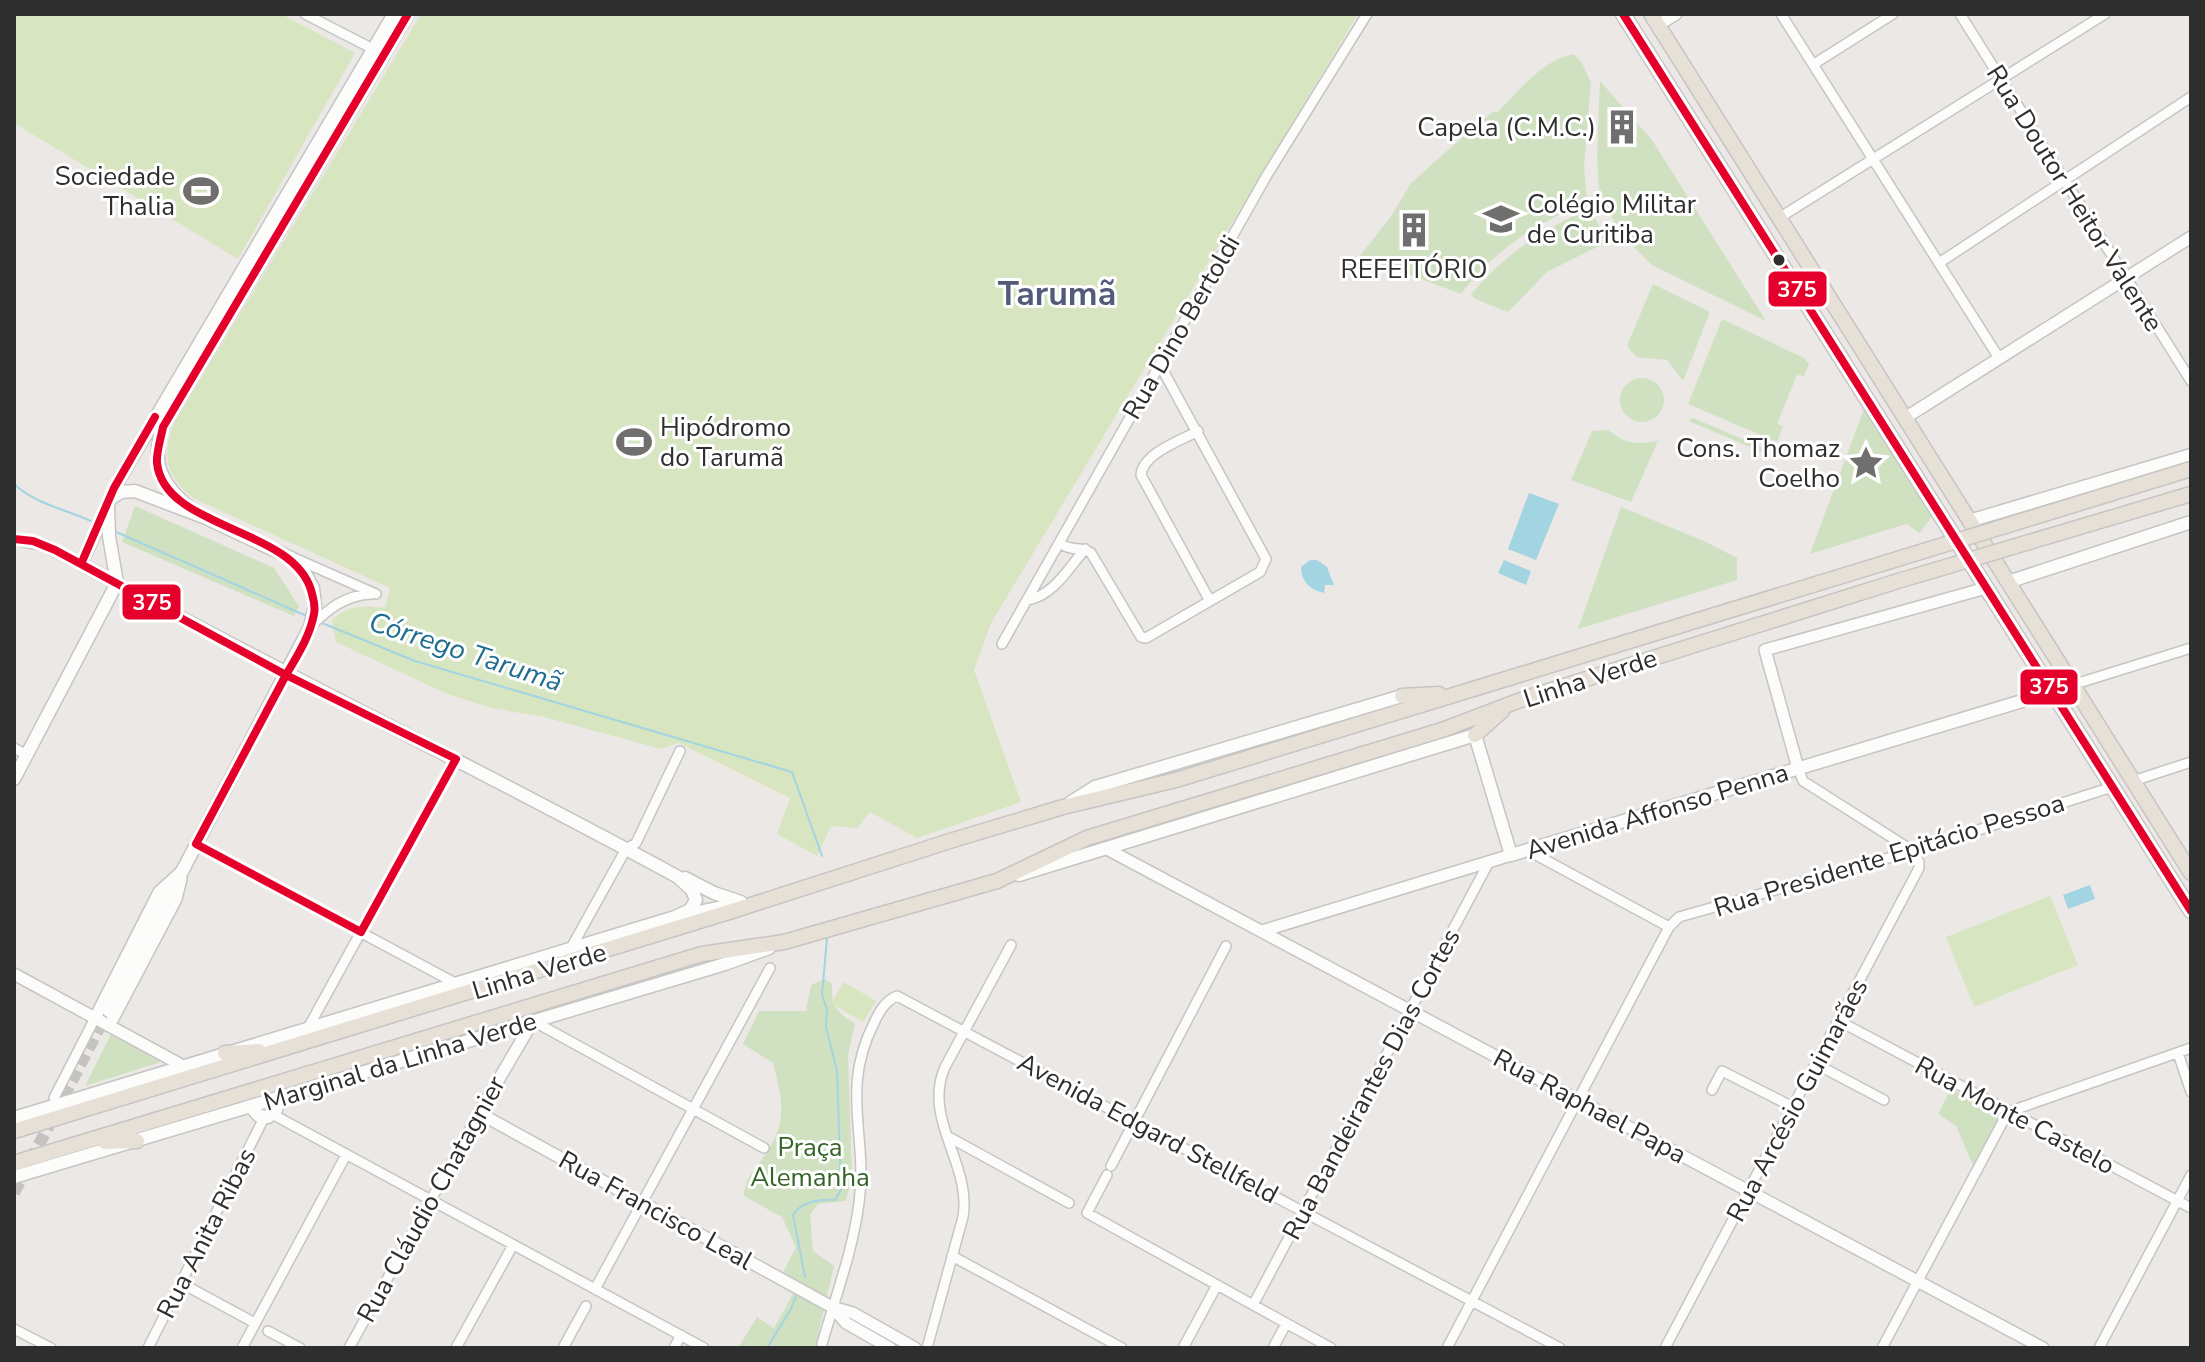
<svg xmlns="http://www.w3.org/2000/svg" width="2205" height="1362" viewBox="0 0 2205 1362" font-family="'Nunito Sans',sans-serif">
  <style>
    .green { fill: #d0e1c2 }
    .pitch { fill: #d8e5c1 }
    .water { fill: #a2d4e2 }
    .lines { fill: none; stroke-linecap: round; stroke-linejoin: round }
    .stream { stroke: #a2d4e2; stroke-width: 2 }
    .secondary-tunnel { stroke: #c5c3c0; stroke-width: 12; stroke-dasharray: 12 6; stroke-linecap: butt }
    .minor-casing { stroke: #c6c5c5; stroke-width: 12 }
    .tertiary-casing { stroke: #c6c5c5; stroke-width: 14 }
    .secondary-casing { stroke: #c6c5c5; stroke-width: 15 }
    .trunk-casing { stroke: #c6c5c4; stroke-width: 17 }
    .minor { stroke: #fcfcfb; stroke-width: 9 }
    .tertiary { stroke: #fcfcfb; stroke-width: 11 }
    .secondary { stroke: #fcfcfb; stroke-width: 12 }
    .trunk { stroke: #e7e0d7; stroke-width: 14 }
    .trunk-bridge-casing { stroke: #c6c5c4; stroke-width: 17; stroke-linecap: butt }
    .trunk-bridge { stroke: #e7e0d7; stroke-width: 14 }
    .bus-1-casing { stroke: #fff; stroke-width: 14 }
    .bus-1 { stroke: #e4002b; stroke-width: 8 }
    .bus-dot { fill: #2e2e2e; stroke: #fff; stroke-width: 3 }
    .labels { text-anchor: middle; stroke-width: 6; stroke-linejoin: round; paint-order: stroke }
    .poi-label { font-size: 26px; fill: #2e2e2e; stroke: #fff; text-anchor: end }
    .street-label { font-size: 26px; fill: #2e2e2e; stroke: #fff }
    .park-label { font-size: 26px; fill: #346425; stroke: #fff }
    .water-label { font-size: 28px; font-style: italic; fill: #1f6d91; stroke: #fff }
    .district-label { font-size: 34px; font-weight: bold; fill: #535b7a; stroke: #fff }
    .line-badge { stroke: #fff; stroke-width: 3 }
    .badge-label { font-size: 22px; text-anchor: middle; font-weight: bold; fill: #fff }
  </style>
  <rect width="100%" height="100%" fill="#ebe8e5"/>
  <path class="green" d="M 1574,54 L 1582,63 L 1591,83 L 1584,167 L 1587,200 C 1533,228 1500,244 1461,294 L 1360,256 L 1392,215 L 1411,183 L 1473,128 L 1493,112 L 1498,112 C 1520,90 1542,60 1574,54 Z
    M 1600,81 L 1652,140 L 1766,321 L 1652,265 L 1620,233 L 1599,189 L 1597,158 Z
    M 1578,214 L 1593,214 L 1607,242 L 1547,272 L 1508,312 L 1475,299 L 1471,294 C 1505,256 1532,236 1578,214 Z
    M 1653,284 L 1710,312 L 1683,381 L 1667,360 L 1636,357 L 1627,346 Z
    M 1722,319 L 1804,358 L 1809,364 L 1804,376 L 1797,375 L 1777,424 L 1783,426 L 1777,442 L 1688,404 Z
    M1620 400a22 22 0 1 1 44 0a22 22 0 1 1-44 0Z
    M 1864,409 L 1933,515 L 1920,533 L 1906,524 L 1810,554 Z
    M 1693,418 L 1771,451 L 1771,453 L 1769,455 L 1691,422 L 1689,420 Z
    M 1608,430 C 1625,444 1637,445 1658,441 L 1631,502 L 1571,480 L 1592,431 Z
    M 135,506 L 274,568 L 299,606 L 294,616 L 122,542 Z
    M 1621,507 L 1704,541 L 1737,558 L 1737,580 L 1578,629 Z
    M 825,979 L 832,984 C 831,1005 836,1013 855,1023 L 848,1055 L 852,1176 L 846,1201 L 818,1204 L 810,1215 L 813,1251 L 834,1266 L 815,1348 L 738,1348 L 757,1317 L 774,1328 L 799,1283 L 783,1273 L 796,1247 L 782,1217 L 744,1196 C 744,1180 754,1171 763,1158 C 788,1124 783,1100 773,1063 L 743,1044 L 759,1011 L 806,1011 L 811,985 Z
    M 111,1034 L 161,1062 L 85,1086 Z
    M 1951,1089 L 2000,1115 L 1973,1165 L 1956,1126 L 1938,1114 Z"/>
  <path class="pitch" d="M 14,14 L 281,14 L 355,53 L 238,259 L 14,123 Z
    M 421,14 L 1358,14 L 991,623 L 974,670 L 1021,802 L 917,838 L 870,812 L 857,828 L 831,826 L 817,856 L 777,834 L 790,798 L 679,743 L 661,749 L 544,717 L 491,708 L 445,693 L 336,642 L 332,620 C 348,605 364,605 385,608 L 390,588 L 193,498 C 164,474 161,453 176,420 Z
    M 2050,896 L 2078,965 L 1974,1007 L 1946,937 Z
    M 844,982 L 876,1001 L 863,1022 L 831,1003 Z"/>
  <path class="water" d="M 1529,493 L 1559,504 L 1536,560 L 1508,549 Z
    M 1310,560 L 1317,560 L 1327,567 L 1334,585 L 1325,585 L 1324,593 C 1310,590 1301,581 1301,567 Z
    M 1504,560 L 1531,571 L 1526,585 L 1498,573 Z
    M 2090,885 L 2095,899 L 2068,909 L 2063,895 Z"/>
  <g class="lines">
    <path class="stream" d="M 14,484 C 37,505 66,509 93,522
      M 114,531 L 309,617
      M 322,623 L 415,661 L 792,772 L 822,856
      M 805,1277 L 793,1215 C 802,1201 819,1199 835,1200 L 841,1190 L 837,1071 L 826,1027 L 827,1009 L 822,995 L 827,938
      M 767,1348 L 791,1309 L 796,1296"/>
    <path class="secondary-tunnel" d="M 14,1193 L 107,1013"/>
    <g class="minor-casing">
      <path id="minor" d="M 305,14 L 373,49
        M 1781,14 L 1999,358
        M 1960,14 L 2191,381
        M 1814,64 L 1893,14
        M 1779,218 L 2105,14
        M 1939,263 L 2191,97
        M 1198,431 C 1180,441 1143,453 1141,475 L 1210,601
        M 1059,543 C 1074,553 1079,545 1091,553 L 1141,637 L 1146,638 L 1260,572 L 1266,559 L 1160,365
        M 292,557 L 376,594
        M 1027,600 C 1053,596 1068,569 1085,549
        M 310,627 C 328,609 345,595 372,594
        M 1002,644 L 1267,175 L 1367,14
        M 2072,685 L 2191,648
        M 14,748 L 27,755
        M 2133,781 L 2191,762
        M 196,844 L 455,983
        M 1527,850 L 1669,927
        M 571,948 L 626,849 L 636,843 L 680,751
        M 533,1021 L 764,1148
        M 1839,1021 L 2191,1208
        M 308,1028 L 456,759
        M 2178,1053 L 2191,1092
        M 1816,1064 L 1884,1100
        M 1712,1090 L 1722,1071 L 1793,1107
        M 54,1098 L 95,1018
        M 272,1114 L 704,1348
        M 947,1136 L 1069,1203
        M 1111,1166 L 1226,946
        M 1107,1175 L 1087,1213 L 1331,1348
        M 952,1256 L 1122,1348
        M 181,1283 L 255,1323
        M 595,1289 L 770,968
        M 1253,1305 L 1489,862
        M 14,1329 L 51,1348
        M 268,1331 L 300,1348
        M 822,1344 C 835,1298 853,1250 859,1203 C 868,1135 840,1090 874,1023 C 879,1012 885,1001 897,996 L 1560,1348
        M 148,1348 L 264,1118
        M 242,1348 L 346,1155
        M 349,1348 L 479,1113
        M 456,1348 L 513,1245
        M 563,1348 L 586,1306
        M 674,1348 L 681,1335
        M 927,1348 L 963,1217 C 972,1164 922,1119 945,1067 L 1011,945
        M 1183,1348 L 1217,1285
        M 1273,1348 L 1286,1324
        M 1447,1348 L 1669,927 L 1679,917 L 1913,851 L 2112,787
        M 1665,1348 L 1919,868 L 1919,862 L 1913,851 L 1803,781 L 1798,768
        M 1882,1348 L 2008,1112 L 2191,1048
        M 2099,1348 L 2191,1175"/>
    </g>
    <g class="tertiary-casing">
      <path id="tertiary" d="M 1658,25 L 1676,14
        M 1905,418 L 2191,237
        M 14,539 L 44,545 L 81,564
        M 1798,768 L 1765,650 L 1986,588
        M 1105,848 L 2043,1348
        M 1262,931 L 1511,855
        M 14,974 L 185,1067
        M 95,1018 L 159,892 L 181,872
        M 533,1021 L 479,1113 L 832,1307 L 853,1313 L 915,1348
        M 109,1026 L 176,899 L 181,879
        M 833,1308 L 846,1323 L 890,1348"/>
    </g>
    <g class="secondary-casing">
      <path id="secondary" d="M 394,14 L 120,478 L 81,564 C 278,672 480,769 678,877 L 692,890 L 696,900 L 690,910 L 675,917
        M 108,507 L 109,536 L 117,583
        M 193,510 C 164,489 149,463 163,427 L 408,14
        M 1969,521 L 2191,455
        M 2008,582 L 2191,522
        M 14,779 L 117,583
        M 1071,802 L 1095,787 L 1402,696
        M 1019,875 L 1475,735 L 1511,855 L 2052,692
        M 685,878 L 714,893 L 741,902
        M 109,1011 L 310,627 L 315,606 L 313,588 L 305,573 L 291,558 L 206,518 L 135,491 L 121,492 L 110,499
        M 250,1106 L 259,1116 L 268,1117 L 276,1110 L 279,1098
        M 14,1118 L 675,917 L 736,904
        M 14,1177 L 725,964 L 769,948"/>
    </g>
    <g class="trunk-casing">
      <path id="trunk" d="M 1623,14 L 2191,911
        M 1651,14 L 2191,873
        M 1402,696 L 1439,694
        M 1475,735 L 1502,711
        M 225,1053 L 259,1051
        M 14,1131 L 729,912 L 953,840 L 1063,807 L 1176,780 L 1519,675
        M 105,1142 L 137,1141
        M 14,1163 L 702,954 L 784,942 L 997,881 L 1087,838 L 1442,730 L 1526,698"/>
    </g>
    <use href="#minor" class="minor"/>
    <use href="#tertiary" class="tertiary"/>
    <use href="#secondary" class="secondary"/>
    <use href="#trunk" class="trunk"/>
    <g class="trunk-bridge-casing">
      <path id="trunk-bridge" d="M 1519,675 L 2191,469
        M 1526,698 L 1898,581 L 2191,494"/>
    </g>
    <use href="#trunk-bridge" class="trunk-bridge"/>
    <g class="bus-1-casing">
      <path id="bus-1" d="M 1623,14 L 2191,911
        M 14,539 L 33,541 L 55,550 L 286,675
        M 81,564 L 114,488 L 155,417
        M 286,675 L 456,759 L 361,932 L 196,844 Z
        M 286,675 C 297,656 310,636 314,614 C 316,605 313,598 311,590 C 292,527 164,529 157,463 C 156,453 161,438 163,427 L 408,14"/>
    </g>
    <use href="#bus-1" class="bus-1"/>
  </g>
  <defs>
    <g id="building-bare" transform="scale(2.76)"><path d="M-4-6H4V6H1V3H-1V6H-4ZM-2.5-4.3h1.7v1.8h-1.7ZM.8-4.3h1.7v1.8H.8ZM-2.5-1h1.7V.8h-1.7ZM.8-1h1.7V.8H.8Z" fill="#706f6e" stroke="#fff" stroke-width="2.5" paint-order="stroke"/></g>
    <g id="stadium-bare" transform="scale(2.76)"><path d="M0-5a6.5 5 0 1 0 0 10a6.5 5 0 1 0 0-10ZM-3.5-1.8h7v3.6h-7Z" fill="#706f6e" stroke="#fff" stroke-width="2.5" paint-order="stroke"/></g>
    <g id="school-bare" transform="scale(2.76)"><path d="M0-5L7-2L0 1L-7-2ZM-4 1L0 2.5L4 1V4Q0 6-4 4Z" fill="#706f6e" stroke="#fff" stroke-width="2.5" paint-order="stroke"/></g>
    <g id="sight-bare" transform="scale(2.76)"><path d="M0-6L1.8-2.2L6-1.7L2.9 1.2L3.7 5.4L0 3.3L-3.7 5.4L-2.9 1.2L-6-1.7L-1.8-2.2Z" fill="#706f6e" stroke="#fff" stroke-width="2.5" paint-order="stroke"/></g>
  </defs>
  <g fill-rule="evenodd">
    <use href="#building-bare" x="1622" y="127"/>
    <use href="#stadium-bare" x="201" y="191"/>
    <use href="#school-bare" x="1501" y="219"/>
    <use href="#building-bare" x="1414" y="230"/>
    <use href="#stadium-bare" x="634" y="442"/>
    <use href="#sight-bare" x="1866" y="463"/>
  </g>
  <circle class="bus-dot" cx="1779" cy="260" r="7"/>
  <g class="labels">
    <g class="poi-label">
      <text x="1596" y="136">Capela (C.M.C.)</text>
      <text x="175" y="185">Sociedade<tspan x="175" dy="30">Thalia</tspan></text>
      <text x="1527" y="213" text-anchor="start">Colégio Militar<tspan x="1527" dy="30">de Curitiba</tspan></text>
      <text x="1414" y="278" text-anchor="middle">REFEITÓRIO</text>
      <text x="660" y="436" text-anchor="start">Hipódromo<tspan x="660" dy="30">do Tarumã</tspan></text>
      <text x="1840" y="457">Cons. Thomaz<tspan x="1840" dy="30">Coelho</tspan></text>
    </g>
    <g class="street-label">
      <text transform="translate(2075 198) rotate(58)" y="9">Rua Doutor Heitor Valente</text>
      <text transform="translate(1181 327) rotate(-60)" y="9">Rua Dino Bertoldi</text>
      <text transform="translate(1590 678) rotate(-18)" y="9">Linha Verde</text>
      <text transform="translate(1657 811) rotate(-17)" y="9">Avenida Affonso Penna</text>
      <text transform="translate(1889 855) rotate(-17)" y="9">Rua Presidente Epitácio Pessoa</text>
      <text transform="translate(539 971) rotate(-17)" y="9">Linha Verde</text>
      <text transform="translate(400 1061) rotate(-17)" y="9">Marginal da Linha Verde</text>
      <text transform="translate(1371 1084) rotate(-62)" y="9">Rua Bandeirantes Dias Cortes</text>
      <text transform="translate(1797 1100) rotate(-62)" y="9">Rua Arcésio Guimarães</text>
      <text transform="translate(1590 1106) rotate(28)" y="9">Rua Raphael Papa</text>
      <text transform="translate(2015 1115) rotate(28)" y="9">Rua Monte Castelo</text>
      <text transform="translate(1148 1128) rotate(28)" y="9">Avenida Edgard Stellfeld</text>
      <text transform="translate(431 1199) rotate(-61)" y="9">Rua Cláudio Chatagnier</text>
      <text transform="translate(656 1210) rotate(29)" y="9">Rua Francisco Leal</text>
      <text transform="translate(206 1233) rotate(-63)" y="9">Rua Anita Ribas</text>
    </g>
    <g class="park-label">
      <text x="810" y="1156">Praça<tspan x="810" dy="30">Alemanha</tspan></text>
    </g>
    <g class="water-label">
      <text transform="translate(466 651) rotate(18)" y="10">Córrego Tarumã</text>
    </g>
    <g class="district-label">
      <text x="1057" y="305">Tarumã</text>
    </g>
  </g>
  <g class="line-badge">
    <rect x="1767" y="270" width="61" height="38" rx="8" fill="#e4002b"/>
    <rect x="121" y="583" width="61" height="38" rx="8" fill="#e4002b"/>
    <rect x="2019" y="668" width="60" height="38" rx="8" fill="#e4002b"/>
  </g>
  <g class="badge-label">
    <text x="1797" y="297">375</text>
    <text x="152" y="610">375</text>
    <text x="2049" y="694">375</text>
  </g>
  <rect width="2205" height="1362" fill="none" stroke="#2e2e2e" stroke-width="32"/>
</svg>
